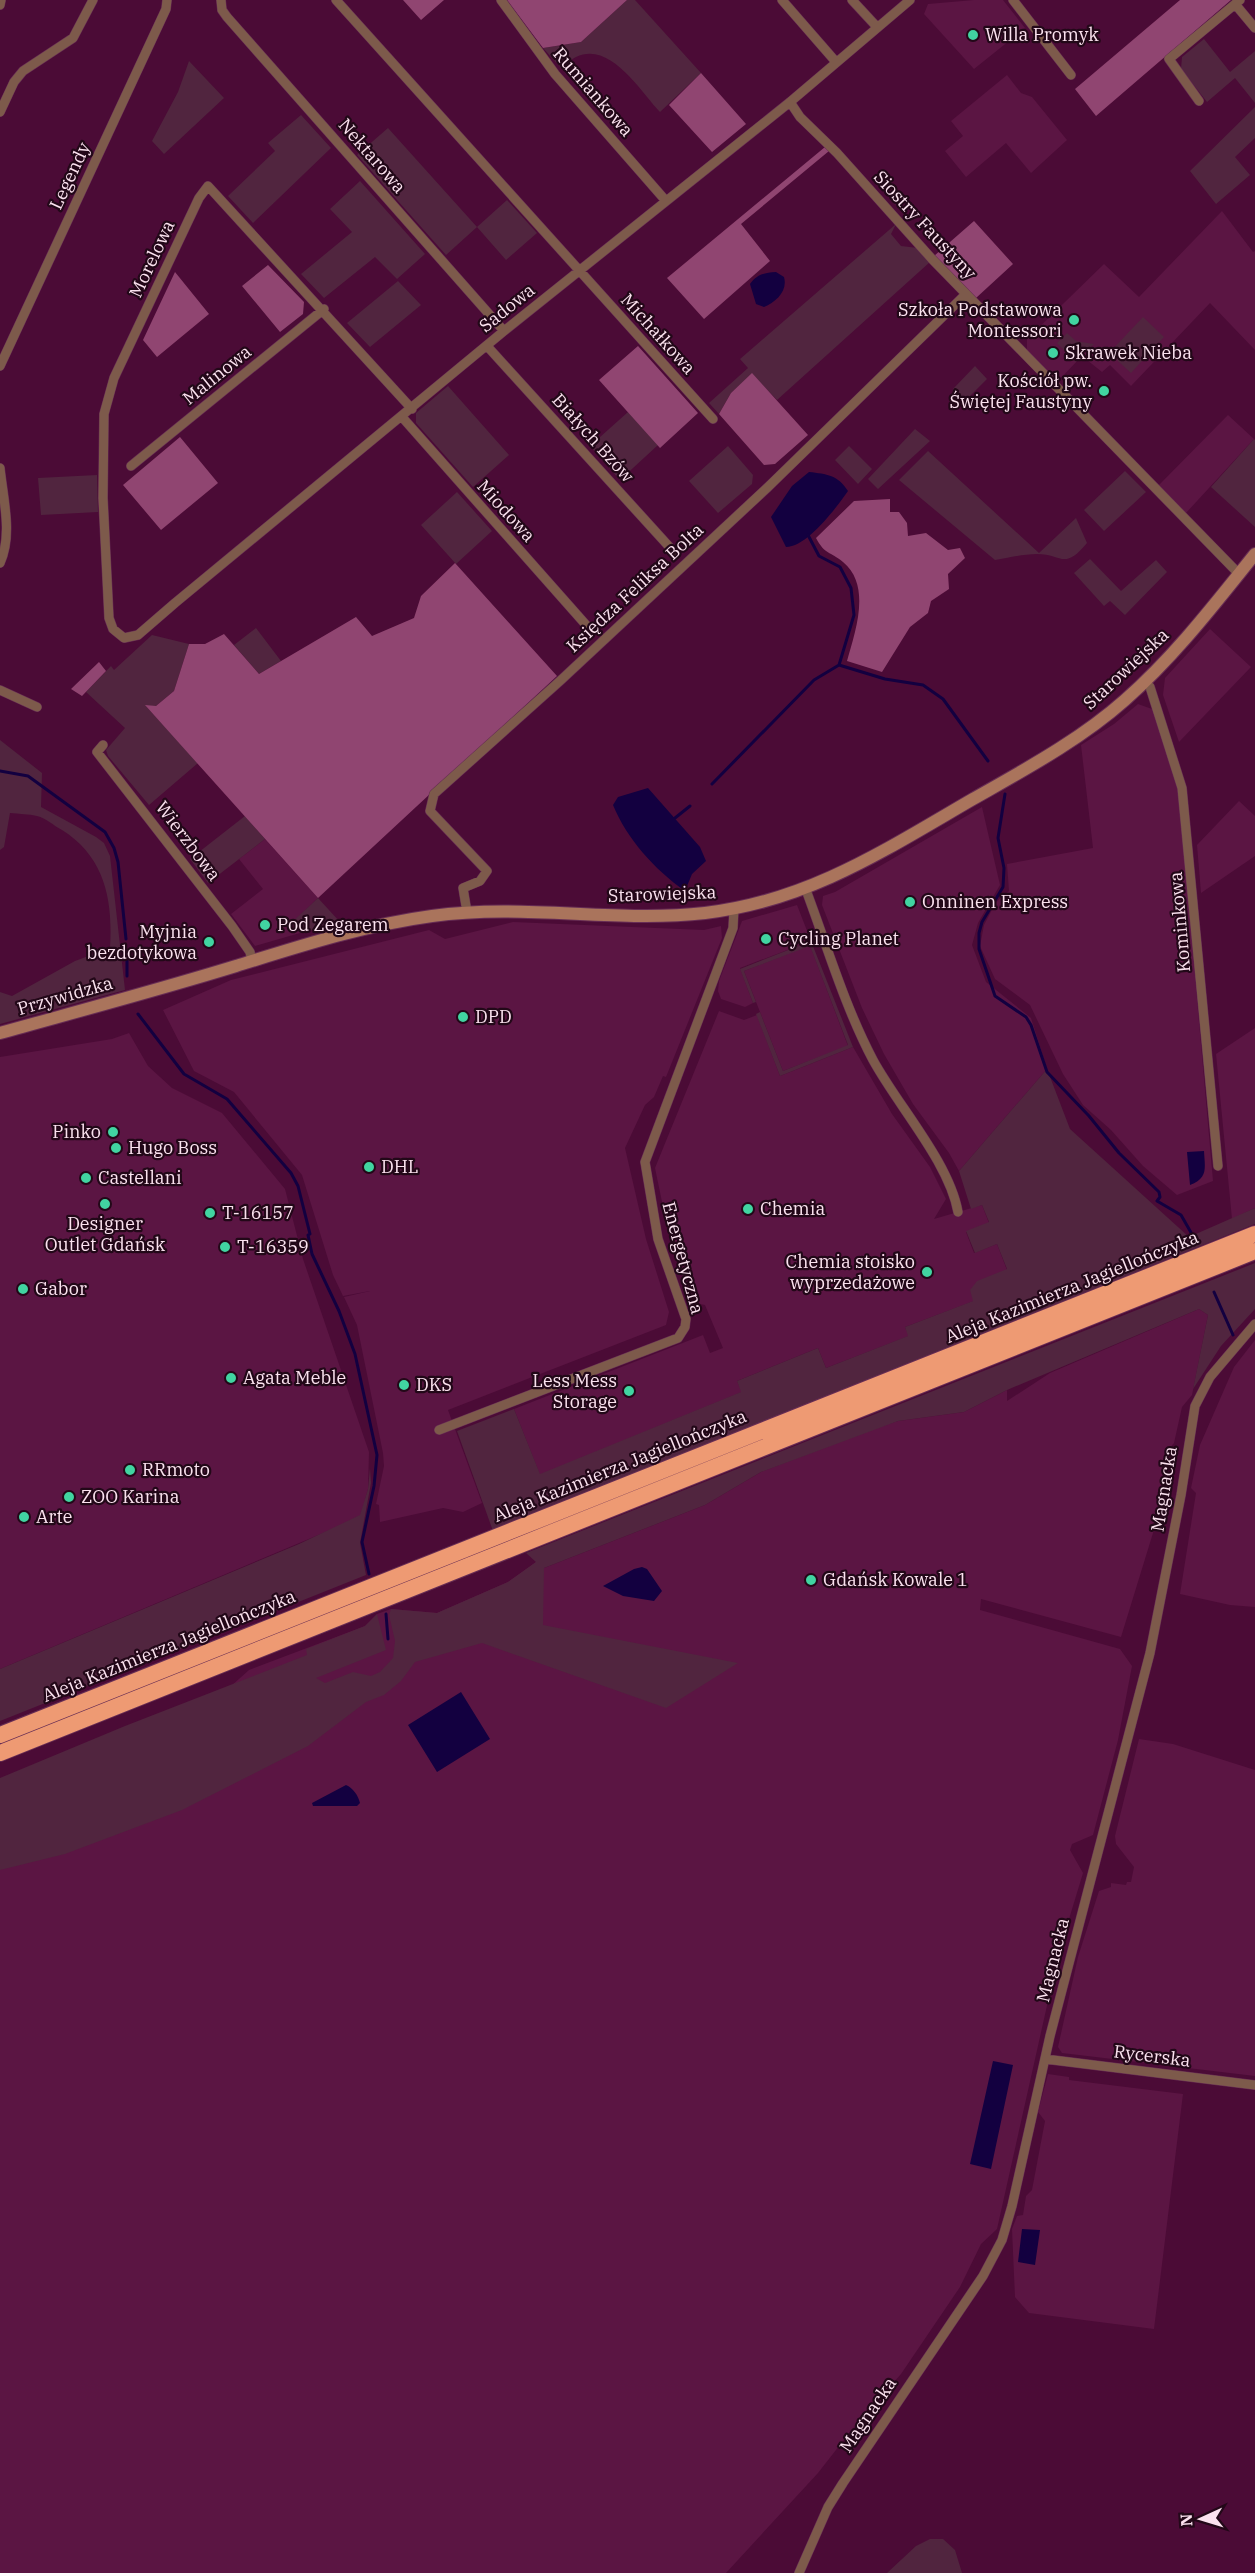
<svg xmlns="http://www.w3.org/2000/svg" width="1255" height="2573" viewBox="0 0 1255 2573" font-family="'IBM Plex Serif',serif">
  <style>
    .built { fill: #5b1543 }
    .green { fill: #51253f }
    .forest { fill: #904571 }
    .water { fill: #130040 }
    .lines { fill: none; stroke-linecap: round; stroke-linejoin: round }
    .stream { stroke: #130040; stroke-width: 3 }
    .street-casing { stroke: #672d54; stroke-width: 10 }
    .secondary-casing { stroke: #672d54; stroke-width: 14 }
    .highway-casing { stroke: #672d54; stroke-width: 18 }
    .street { stroke: #7d5a4b; stroke-width: 9 }
    .secondary { stroke: #aa745c; stroke-width: 12 }
    .highway { stroke: #ee9a73; stroke-width: 16 }
    .poi-dot { fill: #41d4a1; stroke: #220818; stroke-width: 2 }
    .labels { text-anchor: middle; stroke-width: 4.5; stroke-linejoin: round; paint-order: stroke }
    .poi-label { font-size: 18px; fill: #fbe2ef; stroke: #220818; text-anchor: start }
    .street-label { font-size: 18px; fill: #fbe2ef; stroke: #220818 }
  </style>
  <rect width="100%" height="100%" fill="#4b0b36"/>
  <path class="built" d="M 974,0 L 1003,0 L 1025,28 L 974,69 L 924,14 L 928,4 Z
    M 1007,75 L 1021,93 L 1032,97 L 1067,140 L 1031,173 L 1006,143 L 966,177 L 945,151 L 963,136 L 951,121 Z
    M 1222,211 L 1253,252 L 1255,251 L 1255,350 L 1210,303 L 1131,386 L 1110,365 L 1102,372 L 1082,356 L 1057,382 L 1027,350 L 1027,339 L 1104,264 L 1139,297 Z
    M 1228,415 L 1254,439 L 1186,513 L 1158,486 Z
    M 1210,629 L 1251,667 L 1179,742 L 1163,695 L 1165,678 Z
    M 1138,704 L 1152,709 L 1179,794 L 1213,1181 L 1177,1195 L 1143,1166 L 1111,1130 L 1083,1105 L 1063,1074 L 1030,1005 L 995,979 L 980,946 L 984,925 L 996,902 L 1009,891 L 1007,864 L 1093,848 L 1081,745 L 1114,724 Z
    M 1239,801 L 1255,816 L 1255,856 L 1201,893 L 1197,845 Z
    M 982,807 L 1000,885 L 978,923 L 972,945 L 986,982 L 1031,1018 L 1047,1069 L 959,1171 L 949,1153 L 913,1104 L 884,1054 L 862,1008 L 822,905 L 823,896 L 835,892 Z
    M 265,839 L 318,898 L 292,923 L 300,933 L 255,946 L 231,914 L 263,889 L 239,859 Z
    M 797,905 L 811,941 L 740,968 L 753,1003 L 745,1007 L 721,999 L 718,991 L 719,981 L 742,921 Z
    M 513,922 L 704,930 L 721,926 L 722,938 L 666,1077 L 663,1076 L 654,1097 L 645,1105 L 625,1148 L 646,1239 L 669,1312 L 666,1325 L 448,1410 L 482,1503 L 463,1512 L 443,1508 L 380,1522 L 379,1505 L 376,1504 L 384,1466 L 383,1453 L 357,1325 L 344,1297 L 370,1291 L 343,1296 L 333,1275 L 302,1175 L 234,1092 L 194,1071 L 163,1010 L 231,980 L 429,930 L 445,939 Z
    M 810,945 L 848,1046 L 783,1071 L 744,971 Z
    M 719,1011 L 744,1020 L 757,1015 L 780,1076 L 853,1047 L 892,1114 L 930,1167 L 946,1199 L 934,1219 L 982,1205 L 989,1223 L 966,1232 L 974,1253 L 997,1244 L 1007,1270 L 974,1301 L 905,1327 L 909,1336 L 826,1368 L 818,1348 L 737,1381 L 742,1392 L 540,1475 L 514,1409 L 703,1335 L 710,1353 L 723,1348 L 705,1305 L 690,1302 L 668,1231 L 655,1168 Z
    M 1255,1028 L 1255,1208 L 1232,1219 L 1216,1054 Z
    M 129,1033 L 148,1066 L 172,1088 L 222,1113 L 285,1189 L 303,1259 L 369,1452 L 368,1489 L 361,1515 L 335,1528 L 0,1669 L 0,1057 L 112,1039 Z
    M 1199,1309 L 1208,1315 L 1192,1395 L 1182,1407 L 1174,1443 L 1169,1449 L 1165,1474 L 1169,1481 L 1121,1637 L 981,1599 L 980,1610 L 1120,1649 L 1132,1666 L 1118,1740 L 1093,1835 L 1072,1844 L 1070,1850 L 1083,1873 L 1059,1952 L 997,2229 L 981,2244 L 960,2287 L 901,2374 L 850,2432 L 818,2473 L 726,2573 L 0,2573 L 0,1800 L 230,1687 L 249,1670 L 365,1626 L 377,1614 L 391,1609 L 437,1613 L 508,1582 L 536,1562 L 544,1568 L 705,1505 L 761,1472 L 879,1427 L 898,1421 L 964,1412 L 1007,1390 L 1007,1401 L 1050,1373 Z
    M 1255,1340 L 1255,1607 L 1230,1605 L 1180,1594 L 1196,1493 L 1191,1488 L 1200,1445 L 1234,1367 Z
    M 1139,1739 L 1173,1744 L 1255,1770 L 1255,2076 L 1062,2053 L 1058,2047 L 1078,1957 L 1099,1891 L 1111,1887 L 1111,1883 L 1126,1885 L 1127,1882 L 1131,1882 L 1134,1867 L 1116,1844 L 1115,1836 Z
    M 1048,2074 L 1069,2077 L 1069,2080 L 1183,2094 L 1154,2329 L 1029,2313 L 1015,2297 L 1012,2229 L 1017,2216 L 1023,2215 L 1026,2196 L 1032,2190 L 1045,2121 L 1038,2112 Z"/>
  <path class="green" d="M 627,0 L 635,0 L 701,73 L 660,112 C 641,92 610,40 576,57 C 571,59 566,66 562,69 L 543,48 L 581,42 Z
    M 1204,39 L 1230,72 L 1255,51 L 1255,103 L 1235,78 L 1207,102 L 1181,69 L 1182,57 Z
    M 189,61 L 224,98 L 164,154 L 152,141 L 178,92 Z
    M 1255,107 L 1255,138 L 1235,157 L 1250,175 L 1216,204 L 1190,171 Z
    M 301,115 L 331,148 L 253,223 L 228,196 L 275,151 L 268,143 Z
    M 388,128 L 477,227 L 507,200 L 537,233 L 506,260 L 477,227 L 446,255 L 357,155 Z
    M 360,181 L 425,254 L 397,279 L 375,257 L 324,298 L 301,274 L 352,232 L 330,209 Z
    M 896,224 L 891,234 L 901,246 L 918,248 L 930,262 L 777,400 L 752,374 L 731,393 L 719,414 L 709,403 L 748,368 L 740,359 Z
    M 398,281 L 421,305 L 370,347 L 347,323 Z
    M 1143,317 L 1164,337 L 1131,373 L 1109,353 Z
    M 1067,333 L 1076,341 L 1094,344 L 1075,362 L 1057,343 Z
    M 975,366 L 987,379 L 965,401 L 953,389 Z
    M 448,386 L 509,455 L 473,487 L 416,423 L 416,413 Z
    M 628,412 L 658,445 L 620,480 L 590,446 Z
    M 915,429 L 930,441 L 878,489 L 868,479 Z
    M 1254,439 L 1255,440 L 1255,527 L 1211,487 Z
    M 728,446 L 753,475 L 752,484 L 718,513 L 689,481 Z
    M 849,446 L 872,469 L 858,484 L 835,460 Z
    M 928,451 L 1039,553 L 1076,518 L 1087,543 C 1064,571 1062,554 1037,554 C 1023,554 1008,558 995,560 L 899,480 Z
    M 1125,471 L 1146,492 L 1104,531 L 1084,510 Z
    M 97,475 L 98,512 L 41,515 L 38,478 Z
    M 457,492 L 492,531 L 456,564 L 421,525 Z
    M 1090,559 L 1121,591 L 1156,560 L 1167,572 L 1125,615 L 1110,601 L 1104,606 L 1074,573 Z
    M 256,628 L 281,661 L 259,674 L 234,645 Z
    M 152,635 L 189,644 L 174,691 L 156,706 L 146,706 L 198,763 L 149,805 L 108,756 L 106,750 L 125,728 L 86,692 L 111,666 L 114,670 Z
    M 0,740 L 42,773 L 41,807 L 96,837 L 104,843 L 110,856 L 125,990 L 0,1024 L 0,992 L 12,996 L 75,961 L 110,948 C 113,900 105,857 62,830 C 54,826 46,818 37,816 C 29,814 19,814 10,813 L 4,847 L 0,850 Z
    M 245,816 L 265,839 L 208,883 L 190,859 Z
    M 318,898 L 340,922 L 300,933 L 291,923 Z
    M 811,941 L 853,1047 L 780,1076 L 756,1014 L 760,1012 L 783,1071 L 848,1045 L 810,946 L 744,971 L 756,1002 L 753,1003 L 740,969 Z
    M 1047,1069 L 1070,1129 L 1189,1237 L 1255,1208 L 1255,1224 L 493,1531 L 457,1431 L 514,1409 L 540,1474 L 741,1392 L 737,1381 L 818,1348 L 826,1368 L 908,1336 L 905,1327 L 973,1301 L 970,1290 L 977,1281 L 1007,1269 L 997,1244 L 975,1253 L 966,1231 L 989,1222 L 982,1205 L 971,1209 L 959,1171 Z
    M 1255,1263 L 1255,1309 L 1221,1346 L 1193,1389 L 1208,1315 L 1199,1309 L 1007,1390 L 964,1412 L 898,1421 L 761,1472 L 705,1505 L 544,1568 L 543,1625 L 738,1663 L 666,1708 L 482,1643 L 415,1662 L 401,1681 L 384,1695 L 366,1702 L 308,1746 L 182,1810 L 65,1854 L 0,1870 L 0,1778 L 125,1726 L 307,1655 L 306,1649 L 365,1626 L 377,1614 L 386,1650 L 316,1678 L 325,1683 L 353,1672 L 371,1676 L 380,1672 L 393,1658 L 395,1641 L 389,1615 L 391,1609 L 437,1613 L 508,1582 L 536,1562 L 526,1553 Z
    M 370,1468 L 371,1483 L 360,1543 L 366,1575 L 0,1721 L 0,1669 L 299,1544 L 360,1515 L 368,1489 Z
    M 930,2539 L 943,2539 L 955,2550 L 962,2573 L 887,2573 L 916,2546 Z"/>
  <path class="forest" d="M 403,0 L 444,0 L 421,20 Z
    M 507,0 L 627,0 L 581,42 L 543,48 Z
    M 1180,0 L 1231,0 L 1096,116 L 1075,89 Z
    M 701,73 L 746,124 L 712,152 L 669,105 Z
    M 825,147 L 829,151 L 741,224 L 770,261 L 704,319 L 667,278 Z
    M 974,221 L 1013,264 L 976,298 L 934,256 Z
    M 268,265 L 304,302 L 303,314 L 280,332 L 242,286 Z
    M 175,272 L 209,314 L 157,357 L 143,340 Z
    M 638,346 L 698,413 L 660,448 L 599,380 Z
    M 752,373 L 808,435 L 775,464 L 764,465 L 719,414 L 731,393 Z
    M 180,437 L 218,483 L 161,530 L 123,485 Z
    M 890,499 L 890,512 L 899,512 L 907,523 L 908,536 L 926,533 L 948,550 L 960,548 L 965,558 L 948,574 L 949,589 L 931,601 L 928,613 L 910,627 L 882,672 L 847,661 C 855,632 872,586 843,562 C 830,551 825,555 816,538 L 854,501 Z
    M 455,563 L 557,676 L 318,898 L 145,705 L 156,706 L 174,691 L 189,644 L 205,644 L 224,634 L 259,674 L 356,617 L 372,636 L 414,618 L 421,596 Z
    M 99,662 L 106,671 L 82,696 L 71,689 Z"/>
  <path class="water" d="M 776,272 L 784,277 C 788,291 776,302 764,307 L 756,304 L 750,284 C 757,274 764,273 776,272 Z
    M 809,472 C 827,474 838,475 848,491 C 836,508 807,547 786,547 L 771,517 L 792,486 Z
    M 648,788 L 700,847 L 706,861 L 692,874 L 685,891 C 654,869 627,839 613,805 L 618,797 Z
    M 1204,1151 C 1205,1169 1208,1178 1190,1185 L 1187,1152 Z
    M 642,1567 L 647,1569 L 662,1591 L 654,1601 L 623,1596 L 603,1586 L 634,1569 Z
    M 461,1692 L 490,1739 L 437,1772 L 408,1725 Z
    M 346,1785 C 353,1788 358,1795 360,1803 L 357,1806 L 313,1806 L 312,1803 Z
    M 993,2061 L 1013,2065 L 991,2169 L 970,2164 Z
    M 1022,2229 L 1040,2230 L 1035,2265 L 1018,2262 Z"/>
  <g class="lines">
    <path class="stream" d="M 839,665 L 885,679 L 923,685 L 943,699 L 988,761
      M 0,771 L 28,776 L 105,832 L 114,848 L 118,862 L 126,939
      M 712,784 L 814,680 L 839,665 L 854,615 L 851,588 L 840,567 L 819,556 L 808,535
      M 1005,794 L 998,838 L 1004,868 L 1003,887 L 982,922 L 979,933 L 979,949 L 995,996 L 1026,1017 L 1031,1025 L 1047,1072 L 1089,1116 L 1119,1153 L 1159,1192 L 1160,1197 L 1157,1201 L 1181,1215 L 1193,1236
      M 675,818 L 690,806
      M 127,952 L 127,976
      M 138,1014 L 184,1074 L 227,1099 L 291,1173 L 298,1186 L 310,1234 L 308,1235 L 312,1254 L 339,1311 L 355,1354 L 377,1455 L 374,1486 L 362,1542 L 369,1574
      M 1214,1292 L 1233,1335
      M 386,1614 L 388,1639"/>
    <g class="street-casing">
      <path id="street" d="M 221,0 L 222,10 L 227,17 L 504,331
        M 336,0 L 713,419
        M 501,0 L 555,74 L 666,201
        M 782,0 L 836,62
        M 852,0 L 877,27
        M 1013,0 L 1071,75
        M 1235,4 L 1255,28
        M 0,5 L 1,0
        M 1199,101 L 1169,59 L 1240,0
        M 790,102 L 800,117 L 837,153 L 932,259 L 1239,574
        M 0,112 L 14,82 L 23,71 L 73,38 L 93,0
        M 487,346 L 674,552
        M 0,366 L 166,9 L 167,0
        M 412,409 L 208,186 L 199,198 L 114,378 L 104,414 L 103,498 L 109,618 L 113,629 L 124,638 L 138,635 L 175,603 L 504,331 L 790,102 L 910,0
        M 402,417 L 587,626
        M 131,466 L 324,309
        M 0,468 C 3,498 13,535 0,563
        M 1145,682 L 1150,687 L 1182,788 L 1218,1166
        M 0,690 L 37,707
        M 103,745 L 97,752 L 232,926 L 250,952 L 252,961
        M 806,890 C 827,946 845,1007 873,1060 C 898,1106 949,1162 958,1212
        M 467,912 L 463,888 L 480,881 L 487,871 L 430,811 L 434,794 L 561,680 L 768,487 L 966,294
        M 439,1430 L 678,1338 L 685,1327 L 686,1319 L 658,1239 L 645,1162 L 733,928 L 734,909
        M 1045,2059 L 1255,2085
        M 799,2573 L 828,2507 L 843,2483 L 983,2276 L 1002,2240 L 1012,2206 L 1050,2036 L 1150,1653 L 1181,1495 L 1195,1406 L 1210,1377 L 1255,1324"/>
    </g>
    <g class="secondary-casing">
      <path id="secondary" d="M 0,1033 C 79,1011 158,990 236,966 C 300,946 365,925 432,916 C 523,903 614,923 705,913 C 808,901 885,850 973,799 C 1024,770 1080,740 1125,700 C 1174,657 1214,605 1255,554"/>
    </g>
    <g class="highway-casing">
      <path id="highway" d="M 0,1735 L 1255,1234
        M 0,1753 L 1255,1251"/>
    </g>
    <use href="#street" class="street"/>
    <use href="#secondary" class="secondary"/>
    <use href="#highway" class="highway"/>
  </g>
  <g class="poi-dot">
    <circle cx="973" cy="35" r="6"/>
    <circle cx="1074" cy="320" r="6"/>
    <circle cx="1053" cy="353" r="6"/>
    <circle cx="1104" cy="391" r="6"/>
    <circle cx="910" cy="902" r="6"/>
    <circle cx="265" cy="925" r="6"/>
    <circle cx="766" cy="939" r="6"/>
    <circle cx="209" cy="942" r="6"/>
    <circle cx="463" cy="1017" r="6"/>
    <circle cx="113" cy="1132" r="6"/>
    <circle cx="116" cy="1148" r="6"/>
    <circle cx="369" cy="1167" r="6"/>
    <circle cx="86" cy="1178" r="6"/>
    <circle cx="105" cy="1204" r="6"/>
    <circle cx="748" cy="1209" r="6"/>
    <circle cx="210" cy="1213" r="6"/>
    <circle cx="225" cy="1247" r="6"/>
    <circle cx="927" cy="1272" r="6"/>
    <circle cx="23" cy="1289" r="6"/>
    <circle cx="231" cy="1378" r="6"/>
    <circle cx="404" cy="1385" r="6"/>
    <circle cx="629" cy="1391" r="6"/>
    <circle cx="130" cy="1470" r="6"/>
    <circle cx="69" cy="1497" r="6"/>
    <circle cx="24" cy="1517" r="6"/>
    <circle cx="811" cy="1580" r="6"/>
  </g>
  <g class="labels">
    <g class="poi-label">
      <text x="985" y="41">Willa Promyk</text>
      <text x="1062" y="316" text-anchor="end">Szkoła Podstawowa<tspan x="1062" dy="21">Montessori</tspan></text>
      <text x="1065" y="359">Skrawek Nieba</text>
      <text x="1092" y="387" text-anchor="end">Kościół pw.<tspan x="1092" dy="21">Świętej Faustyny</tspan></text>
      <text x="922" y="908">Onninen Express</text>
      <text x="277" y="931">Pod Zegarem</text>
      <text x="197" y="938" text-anchor="end">Myjnia<tspan x="197" dy="21">bezdotykowa</tspan></text>
      <text x="778" y="945">Cycling Planet</text>
      <text x="475" y="1023">DPD</text>
      <text x="101" y="1138" text-anchor="end">Pinko</text>
      <text x="128" y="1154">Hugo Boss</text>
      <text x="381" y="1173">DHL</text>
      <text x="98" y="1184">Castellani</text>
      <text x="760" y="1215">Chemia</text>
      <text x="222" y="1219">T-16157</text>
      <text x="105" y="1230" text-anchor="middle">Designer<tspan x="105" dy="21">Outlet Gdańsk</tspan></text>
      <text x="237" y="1253">T-16359</text>
      <text x="915" y="1268" text-anchor="end">Chemia stoisko<tspan x="915" dy="21">wyprzedażowe</tspan></text>
      <text x="35" y="1295">Gabor</text>
      <text x="243" y="1384">Agata Meble</text>
      <text x="617" y="1387" text-anchor="end">Less Mess<tspan x="617" dy="21">Storage</tspan></text>
      <text x="416" y="1391">DKS</text>
      <text x="142" y="1476">RRmoto</text>
      <text x="81" y="1503">ZOO Karina</text>
      <text x="36" y="1523">Arte</text>
      <text x="823" y="1586">Gdańsk Kowale 1</text>
    </g>
    <g class="street-label">
      <text transform="translate(593 92) rotate(49)" y="6">Rumiankowa</text>
      <text transform="translate(372 156) rotate(49)" y="6">Nektarowa</text>
      <text transform="translate(70 176) rotate(-65)" y="6">Legendy</text>
      <text transform="translate(925 225) rotate(47)" y="6">Siostry Faustyny</text>
      <text transform="translate(152 259) rotate(-65)" y="6">Morelowa</text>
      <text transform="translate(507 308) rotate(-39)" y="6">Sadowa</text>
      <text transform="translate(658 334) rotate(48)" y="6">Michałkowa</text>
      <text transform="translate(217 375) rotate(-39)" y="6">Malinowa</text>
      <text transform="translate(593 438) rotate(48)" y="6">Białych Bzów</text>
      <text transform="translate(506 511) rotate(48)" y="6">Miodowa</text>
      <text transform="translate(635 588) rotate(-43)" y="6">Księdza Feliksa Bolta</text>
      <text transform="translate(1126 669) rotate(-43)" y="6">Starowiejska</text>
      <text transform="translate(188 841) rotate(53)" y="6">Wierzbowa</text>
      <text transform="translate(662 894) rotate(-2)" y="6">Starowiejska</text>
      <text transform="translate(1180 922) rotate(-95)" y="6">Kominkowa</text>
      <text transform="translate(65 996) rotate(-16)" y="6">Przywidzka</text>
      <text transform="translate(683 1258) rotate(75)" y="6">Energetyczna</text>
      <text transform="translate(1072 1287) rotate(-22)" y="6">Aleja Kazimierza Jagiellończyka</text>
      <text transform="translate(620 1466) rotate(-22)" y="6">Aleja Kazimierza Jagiellończyka</text>
      <text transform="translate(1164 1489) rotate(-81)" y="6">Magnacka</text>
      <text transform="translate(169 1646) rotate(-22)" y="6">Aleja Kazimierza Jagiellończyka</text>
      <text transform="translate(1053 1960) rotate(-76)" y="6">Magnacka</text>
      <text transform="translate(1152 2056) rotate(7)" y="6">Rycerska</text>
      <text transform="translate(868 2415) rotate(-56)" y="6">Magnacka</text>
    </g>
  </g>
  <g transform="translate(1201 2519) rotate(266)" stroke="#220818" stroke-width="4.5" paint-order="stroke">
  <path d="M0-4.5L10 22L0 15L-10 22Z" fill="#fbe2ef"/>
  <text y="-9" font-size="16" font-weight="bold" text-anchor="middle" fill="#fbe2ef">N</text>
  </g>
</svg>
